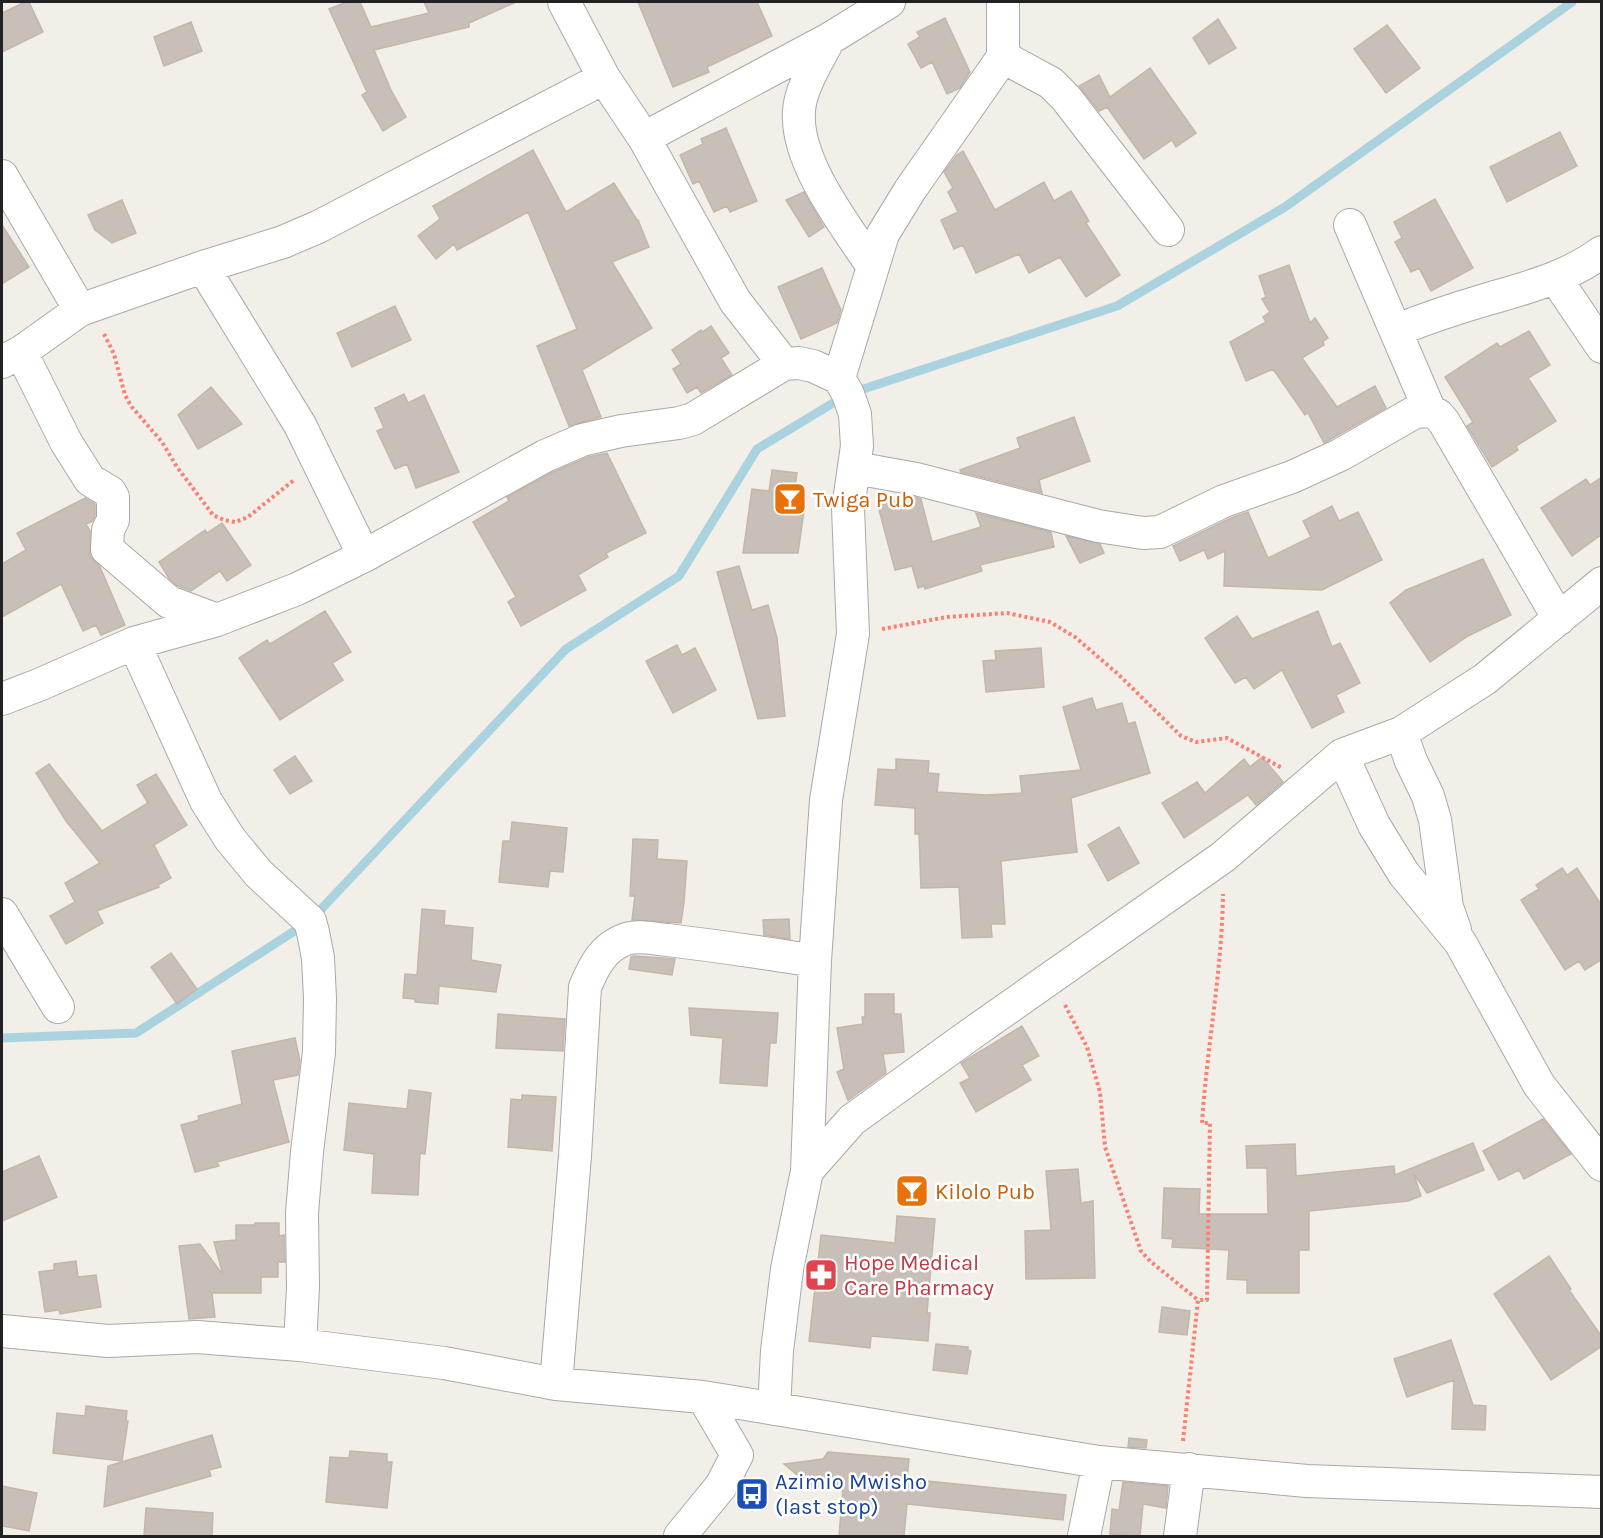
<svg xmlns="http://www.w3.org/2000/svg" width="1603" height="1538" viewBox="0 0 1603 1538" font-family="Karla,sans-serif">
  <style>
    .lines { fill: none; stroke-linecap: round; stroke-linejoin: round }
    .stream { stroke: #aad3df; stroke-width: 9 }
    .building { fill: #c7bfb8; stroke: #c4b6ab; stroke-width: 1.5 }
    .minor-casing { stroke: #a9a9a9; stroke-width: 34 }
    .path { stroke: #fa8072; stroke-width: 4; stroke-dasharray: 3 3; stroke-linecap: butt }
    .minor { stroke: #fff; stroke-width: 32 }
    .labels { text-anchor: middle; stroke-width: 5; stroke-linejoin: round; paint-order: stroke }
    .food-label { font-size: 22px; fill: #c56008; stroke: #fff; text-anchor: start }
    .health-label { font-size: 22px; fill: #be3a42; stroke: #fff; text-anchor: start }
    .transit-label { font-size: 22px; fill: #164399; stroke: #fff; text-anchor: start }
  </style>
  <rect width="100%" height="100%" fill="#f2efe9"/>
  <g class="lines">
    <path class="stream" d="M 2,1038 L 136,1033 L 310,921 L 566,649 L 679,576 L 757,449 L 848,394 L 1117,306 L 1285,207 L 1572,2"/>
  </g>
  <path class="building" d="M 25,2 L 29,2 L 43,32 L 2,52 L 2,13 Z
    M 347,2 L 360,2 L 371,27 L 429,13 L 424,2 L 516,2 L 469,23 L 469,27 L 374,50 L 391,90 L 406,117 L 383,131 L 362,95 L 367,92 L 329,9 Z
    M 638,2 L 757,2 L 772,36 L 707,67 L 709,72 L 673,87 Z
    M 945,18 L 970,72 L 960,88 L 947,94 L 932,62 L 921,68 L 908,44 L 920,37 L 917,32 Z
    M 1218,19 L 1236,48 L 1209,64 L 1193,38 Z
    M 191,22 L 202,51 L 164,66 L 154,37 Z
    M 1387,25 L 1420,68 L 1386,93 L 1354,49 Z
    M 1150,68 L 1196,133 L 1176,147 L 1172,140 L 1144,159 L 1107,107 L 1099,111 L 1079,86 L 1099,75 L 1110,97 Z
    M 726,128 L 757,201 L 730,212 L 727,206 L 714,212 L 699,181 L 693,184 L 680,155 L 703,144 L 701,139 Z
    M 1560,132 L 1577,166 L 1507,202 L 1490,167 Z
    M 533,150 L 566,212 L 614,183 L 637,220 L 638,220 L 649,247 L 612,262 L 652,328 L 582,370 L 601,417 L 569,426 L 537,346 L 577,329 L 528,212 L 457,250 L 454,244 L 436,259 L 418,236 L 440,219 L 433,206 Z
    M 963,151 L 995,210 L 1044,182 L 1054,201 L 1071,191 L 1089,221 L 1086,223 L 1120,275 L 1086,297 L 1060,257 L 1029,273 L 1019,254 L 976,273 L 963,245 L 954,249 L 941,220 L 958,212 L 948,192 L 953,188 L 944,172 L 957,155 Z
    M 804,192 L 824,227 L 809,237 L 786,200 Z
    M 1435,199 L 1473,268 L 1431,291 L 1419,268 L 1411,272 L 1395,242 L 1402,238 L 1394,222 Z
    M 122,200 L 136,233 L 112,243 L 95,230 L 88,215 Z
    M 2,225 L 29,267 L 2,284 Z
    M 1289,265 L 1310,323 L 1315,318 L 1328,338 L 1323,341 L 1324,345 L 1302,358 L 1337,407 L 1375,386 L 1386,408 L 1324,443 L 1308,413 L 1305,415 L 1273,369 L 1246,381 L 1230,342 L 1266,322 L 1263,317 L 1270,312 L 1262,299 L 1266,297 L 1259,276 Z
    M 822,268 L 841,310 L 837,323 L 801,339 L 778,287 Z
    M 395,306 L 411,340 L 352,367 L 337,333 Z
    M 711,326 L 729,353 L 721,358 L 732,375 L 701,393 L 697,387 L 687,393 L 673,369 L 681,364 L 672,350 L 701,330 L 702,332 Z
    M 1529,331 L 1550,365 L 1528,378 L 1556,421 L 1516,446 L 1518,450 L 1492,467 L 1467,426 L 1473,422 L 1445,377 L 1497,343 L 1500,347 Z
    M 211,387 L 242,424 L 198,449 L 178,415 Z
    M 404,394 L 408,403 L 424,395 L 459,472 L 416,488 L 407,464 L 395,469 L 377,431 L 384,428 L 375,408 Z
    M 1074,417 L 1090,461 L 1039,480 L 1042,493 L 961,472 L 960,470 L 1020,448 L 1017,438 Z
    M 607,453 L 646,533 L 606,553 L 608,557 L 578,575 L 586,590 L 521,626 L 508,602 L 516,597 L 473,522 L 509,501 L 507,497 L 553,472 L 588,457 Z
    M 772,470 L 797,473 L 794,495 L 806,497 L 798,553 L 743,553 L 752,489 L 769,491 Z
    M 1602,477 L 1602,534 L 1572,556 L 1541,508 L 1586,479 L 1590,485 Z
    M 911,496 L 921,499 L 932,542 L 981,527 L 976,513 L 1051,532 L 1054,547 L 980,565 L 982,571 L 925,589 L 924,586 L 918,588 L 912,566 L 895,570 L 878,506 Z
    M 85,498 L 95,504 L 95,516 L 93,521 L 86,524 L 90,531 L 90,556 L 100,567 L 125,625 L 101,635 L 96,625 L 83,631 L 61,584 L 2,617 L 2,564 L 26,550 L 17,533 Z
    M 1332,506 L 1339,521 L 1358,512 L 1382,560 L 1322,590 L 1224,586 L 1225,551 L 1208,559 L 1204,550 L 1180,561 L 1173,546 L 1231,518 L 1248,512 L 1268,558 L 1311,537 L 1303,521 Z
    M 222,523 L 251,565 L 227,581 L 220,571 L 191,591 L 178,586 L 170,580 L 159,562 L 205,530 L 207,533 Z
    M 1066,536 L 1100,544 L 1104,553 L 1080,563 Z
    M 1483,559 L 1511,615 L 1468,636 L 1430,662 L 1390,603 L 1406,590 Z
    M 739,566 L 752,610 L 768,605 L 777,638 L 785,716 L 758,719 L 717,572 Z
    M 325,611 L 351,652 L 332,663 L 343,680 L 280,720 L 239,658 L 267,640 L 270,644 Z
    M 1318,611 L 1332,647 L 1340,643 L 1360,683 L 1336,695 L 1344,712 L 1312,728 L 1282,670 L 1254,689 L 1246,677 L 1235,683 L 1205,638 L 1237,616 L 1252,639 Z
    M 677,645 L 682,655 L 695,648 L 716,690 L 673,713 L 646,661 Z
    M 1041,648 L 1044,687 L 986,692 L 983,661 L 996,660 L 995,651 Z
    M 1092,698 L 1096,710 L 1122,703 L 1128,724 L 1135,722 L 1150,773 L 1071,798 L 1077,852 L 1001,861 L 1005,924 L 991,924 L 992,937 L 962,938 L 959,887 L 921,888 L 919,834 L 915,834 L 915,808 L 875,805 L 878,769 L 896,770 L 896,759 L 929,761 L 928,773 L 939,774 L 937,792 L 986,795 L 1022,793 L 1020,776 L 1081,770 L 1063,707 Z
    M 295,756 L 312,781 L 290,794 L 274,770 Z
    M 1262,757 L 1283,782 L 1256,805 L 1248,795 L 1184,838 L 1162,803 L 1197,782 L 1205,793 L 1244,759 L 1250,767 Z
    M 49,764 L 102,831 L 148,803 L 137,785 L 156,774 L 187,825 L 154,845 L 171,878 L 158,885 L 159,887 L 97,911 L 103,923 L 66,944 L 50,916 L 75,902 L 65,883 L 100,863 L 66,821 L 36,773 Z
    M 512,822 L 567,828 L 563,872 L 550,871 L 548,887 L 499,882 L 503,841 L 510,841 Z
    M 1119,827 L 1139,863 L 1108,881 L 1088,845 Z
    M 633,839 L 658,840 L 657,859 L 687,861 L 684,902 L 681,923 L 632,920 L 635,896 L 630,896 Z
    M 1562,868 L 1567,875 L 1577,868 L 1602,906 L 1602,959 L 1585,970 L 1579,961 L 1565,970 L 1521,900 L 1539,889 L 1536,885 Z
    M 422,909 L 445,911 L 444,925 L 473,928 L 471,960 L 501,965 L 496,992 L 439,986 L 438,1004 L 415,1002 L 415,999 L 403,998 L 405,974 L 417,975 Z
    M 789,919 L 790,939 L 764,935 L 763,920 Z
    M 171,953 L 197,989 L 177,1004 L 151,967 Z
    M 634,956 L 675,959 L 672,975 L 629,969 L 631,957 Z
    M 865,994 L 894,994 L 894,1014 L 901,1014 L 904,1052 L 883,1054 L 886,1073 L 848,1100 L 837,1072 L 844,1069 L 837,1028 L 863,1024 L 862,1017 L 865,1017 Z
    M 689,1008 L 778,1013 L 776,1043 L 770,1043 L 767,1086 L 720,1083 L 723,1038 L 691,1035 Z
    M 498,1014 L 565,1019 L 563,1051 L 496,1048 Z
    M 1022,1026 L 1039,1056 L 1022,1065 L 1031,1080 L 976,1112 L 960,1083 L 970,1078 L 961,1063 Z
    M 295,1038 L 300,1061 L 298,1075 L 273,1080 L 289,1142 L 217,1162 L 219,1166 L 195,1172 L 181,1125 L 199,1120 L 198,1116 L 242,1104 L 232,1051 Z
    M 409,1090 L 431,1093 L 425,1154 L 420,1153 L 418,1195 L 372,1193 L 374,1154 L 344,1150 L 349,1103 L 407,1109 Z
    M 522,1095 L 556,1097 L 552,1151 L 508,1147 L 511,1099 L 522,1100 Z
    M 1543,1119 L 1571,1154 L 1524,1179 L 1519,1170 L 1499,1180 L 1483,1151 Z
    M 1473,1143 L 1484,1170 L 1427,1193 L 1414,1174 L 1421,1196 L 1408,1201 L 1309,1211 L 1309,1250 L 1299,1250 L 1299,1293 L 1247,1293 L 1247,1280 L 1227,1279 L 1229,1250 L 1172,1247 L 1173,1239 L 1162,1238 L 1164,1188 L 1200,1189 L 1199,1214 L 1268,1214 L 1267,1168 L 1247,1168 L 1246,1146 L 1295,1144 L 1296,1176 L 1394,1166 L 1395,1175 Z
    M 39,1156 L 57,1197 L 2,1221 L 2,1172 Z
    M 1078,1169 L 1081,1203 L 1093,1201 L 1095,1278 L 1026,1279 L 1025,1231 L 1051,1230 L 1046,1171 Z
    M 897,1216 L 935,1219 L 927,1313 L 930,1313 L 928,1341 L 871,1336 L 870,1348 L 809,1341 L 821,1235 L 895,1243 Z
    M 255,1223 L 279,1223 L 279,1236 L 284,1235 L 285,1262 L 278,1262 L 278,1277 L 261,1277 L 261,1293 L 212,1293 L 215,1317 L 189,1319 L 179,1246 L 200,1244 L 223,1275 L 214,1242 L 236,1240 L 236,1225 L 255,1225 Z
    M 1549,1256 L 1571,1289 L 1569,1290 L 1602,1337 L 1602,1346 L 1551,1380 L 1494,1294 Z
    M 76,1261 L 78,1277 L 96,1275 L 101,1307 L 60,1314 L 59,1310 L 45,1312 L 39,1272 L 54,1270 L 54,1264 Z
    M 1162,1307 L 1190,1311 L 1187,1335 L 1159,1332 Z
    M 1451,1340 L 1473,1405 L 1486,1406 L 1485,1430 L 1452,1429 L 1454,1380 L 1407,1397 L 1394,1359 Z
    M 936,1344 L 968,1347 L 968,1350 L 971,1351 L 967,1374 L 933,1370 Z
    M 86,1406 L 127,1411 L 126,1421 L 128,1421 L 122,1461 L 53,1453 L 57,1413 L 85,1416 Z
    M 212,1435 L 221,1467 L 209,1470 L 211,1476 L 104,1507 L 108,1466 Z
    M 1129,1438 L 1147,1440 L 1146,1448 L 1128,1447 Z
    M 350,1451 L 387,1454 L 387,1462 L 392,1462 L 387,1508 L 326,1502 L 330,1457 L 349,1458 Z
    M 828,1452 L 909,1459 L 907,1479 L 1066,1495 L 1063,1520 L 907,1504 L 904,1536 L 839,1536 L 843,1487 L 812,1487 L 784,1464 L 823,1459 Z
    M 1123,1482 L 1168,1486 L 1166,1508 L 1143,1504 L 1140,1536 L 1110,1534 L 1112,1509 L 1119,1510 Z
    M 2,1486 L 37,1493 L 29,1531 L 2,1526 Z
    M 146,1508 L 213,1513 L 212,1536 L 144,1536 Z"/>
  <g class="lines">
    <g class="minor-casing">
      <path id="minor" d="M 564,2 L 604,78 L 644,138 L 735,301 L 784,364 L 799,363 L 813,366 L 839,378 L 848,394 L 855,414 L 857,446 L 848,508 L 853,634 L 826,800 L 815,961 L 807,1171
        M 1003,2 L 1003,57 L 1051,83 L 1066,98 L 1168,230
        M 829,39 C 819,59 800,88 799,111 C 795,162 846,226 873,267
        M 644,138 L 829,39 L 889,2
        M 2,176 L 80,310
        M 1350,225 L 1430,411
        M 203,267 L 300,425 L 364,556
        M 1556,279 L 1602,347
        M 1397,330 C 1427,318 1457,308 1488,299 C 1529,287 1566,278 1602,252
        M 21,352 L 66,442 L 90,480 L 110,492 L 113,497 L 113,520 L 108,530 L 107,549 L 169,602 L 217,620
        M 2,362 L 21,352 L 80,310 L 203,267 L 283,242 L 318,227 L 604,78
        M 839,378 L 883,234 L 910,190 L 1003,57
        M 855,468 L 916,479 L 1098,526 L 1143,533 L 1160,532 L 1224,501 L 1292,477 L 1340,455 L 1415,412 L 1430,411 L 1438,415 L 1444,422 L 1559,619
        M 134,643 L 206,801 L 230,839 L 259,874 L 310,921 L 313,932 L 318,958 L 320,998 L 319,1052 L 307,1152 L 302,1213 L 303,1287 L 300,1345
        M 2,699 L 41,684 L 134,643 L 217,620 L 297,589 L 364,556 L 545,456 L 582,440 L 621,431 L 679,423 L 693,419 L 784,364
        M 1401,733 L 1411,761 L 1428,796 L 1435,820 L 1447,907 L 1455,930
        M 1342,755 L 1374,825 L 1404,874 L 1460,942 L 1539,1085 L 1602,1165
        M 2,914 L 58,1007
        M 2,1331 L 108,1341 L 197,1337 L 300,1345 L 444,1363 L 556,1384 L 703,1397 L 1099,1462 L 1307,1481 L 1602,1492
        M 556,1384 L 575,1156 L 585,987 C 594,966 603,947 626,939 C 638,935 655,939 668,940 C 717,946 766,953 815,961
        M 774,1409 L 777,1351 L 787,1269 L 807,1171 L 852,1120 L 971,1034 L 1223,857 L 1342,755 L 1401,733 L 1485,679 L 1602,583
        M 680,1536 L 721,1486 L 737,1455 L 703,1397
        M 1084,1536 L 1099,1462
        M 1180,1536 L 1189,1469"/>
    </g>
    <path class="path" d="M 104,334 L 114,354 L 125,395 L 131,406 L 162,442 L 177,467 L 213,515 L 224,520 L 235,522 L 248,517 L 294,480
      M 882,629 L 947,617 L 1007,613 L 1050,622 L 1075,637 L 1118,674 L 1181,736 L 1196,742 L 1227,738 L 1282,768
      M 1065,1005 L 1087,1047 L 1100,1092 L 1105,1147 L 1141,1251 L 1150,1261 L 1198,1300
      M 1183,1441 L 1198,1300 L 1207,1300 L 1210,1123 L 1202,1123 C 1207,1046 1222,971 1223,894"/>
    <use href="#minor" class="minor"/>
  </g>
  <defs>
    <g id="bar-square" transform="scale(1.725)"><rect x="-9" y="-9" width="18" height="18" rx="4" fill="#e8710a" stroke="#fff"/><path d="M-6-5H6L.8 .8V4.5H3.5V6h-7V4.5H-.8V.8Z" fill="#fff"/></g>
    <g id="pharmacy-square" transform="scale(1.725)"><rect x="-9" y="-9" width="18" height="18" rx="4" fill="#e0444e" stroke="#fff"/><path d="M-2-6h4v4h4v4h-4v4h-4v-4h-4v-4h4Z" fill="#fff"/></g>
    <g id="bus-square" transform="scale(1.725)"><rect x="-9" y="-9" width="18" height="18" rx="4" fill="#1a4fb4" stroke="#fff"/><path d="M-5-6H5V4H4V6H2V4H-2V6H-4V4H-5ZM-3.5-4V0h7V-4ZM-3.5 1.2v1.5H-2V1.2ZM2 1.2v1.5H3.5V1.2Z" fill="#fff"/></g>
  </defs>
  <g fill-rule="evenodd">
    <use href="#bar-square" x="790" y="499"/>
    <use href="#bar-square" x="912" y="1191"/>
    <use href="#pharmacy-square" x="821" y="1275"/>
    <use href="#bus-square" x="752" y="1494"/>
  </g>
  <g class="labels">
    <g class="food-label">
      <text x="813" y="507">Twiga Pub</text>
      <text x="935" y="1199">Kilolo Pub</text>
    </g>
    <g class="health-label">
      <text x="844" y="1270">Hope Medical<tspan x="844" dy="25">Care Pharmacy</tspan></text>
    </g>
    <g class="transit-label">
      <text x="775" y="1489">Azimio Mwisho<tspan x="775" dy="25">(last stop)</tspan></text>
    </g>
  </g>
  <rect width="1603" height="1538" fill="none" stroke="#222222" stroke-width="6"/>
</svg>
